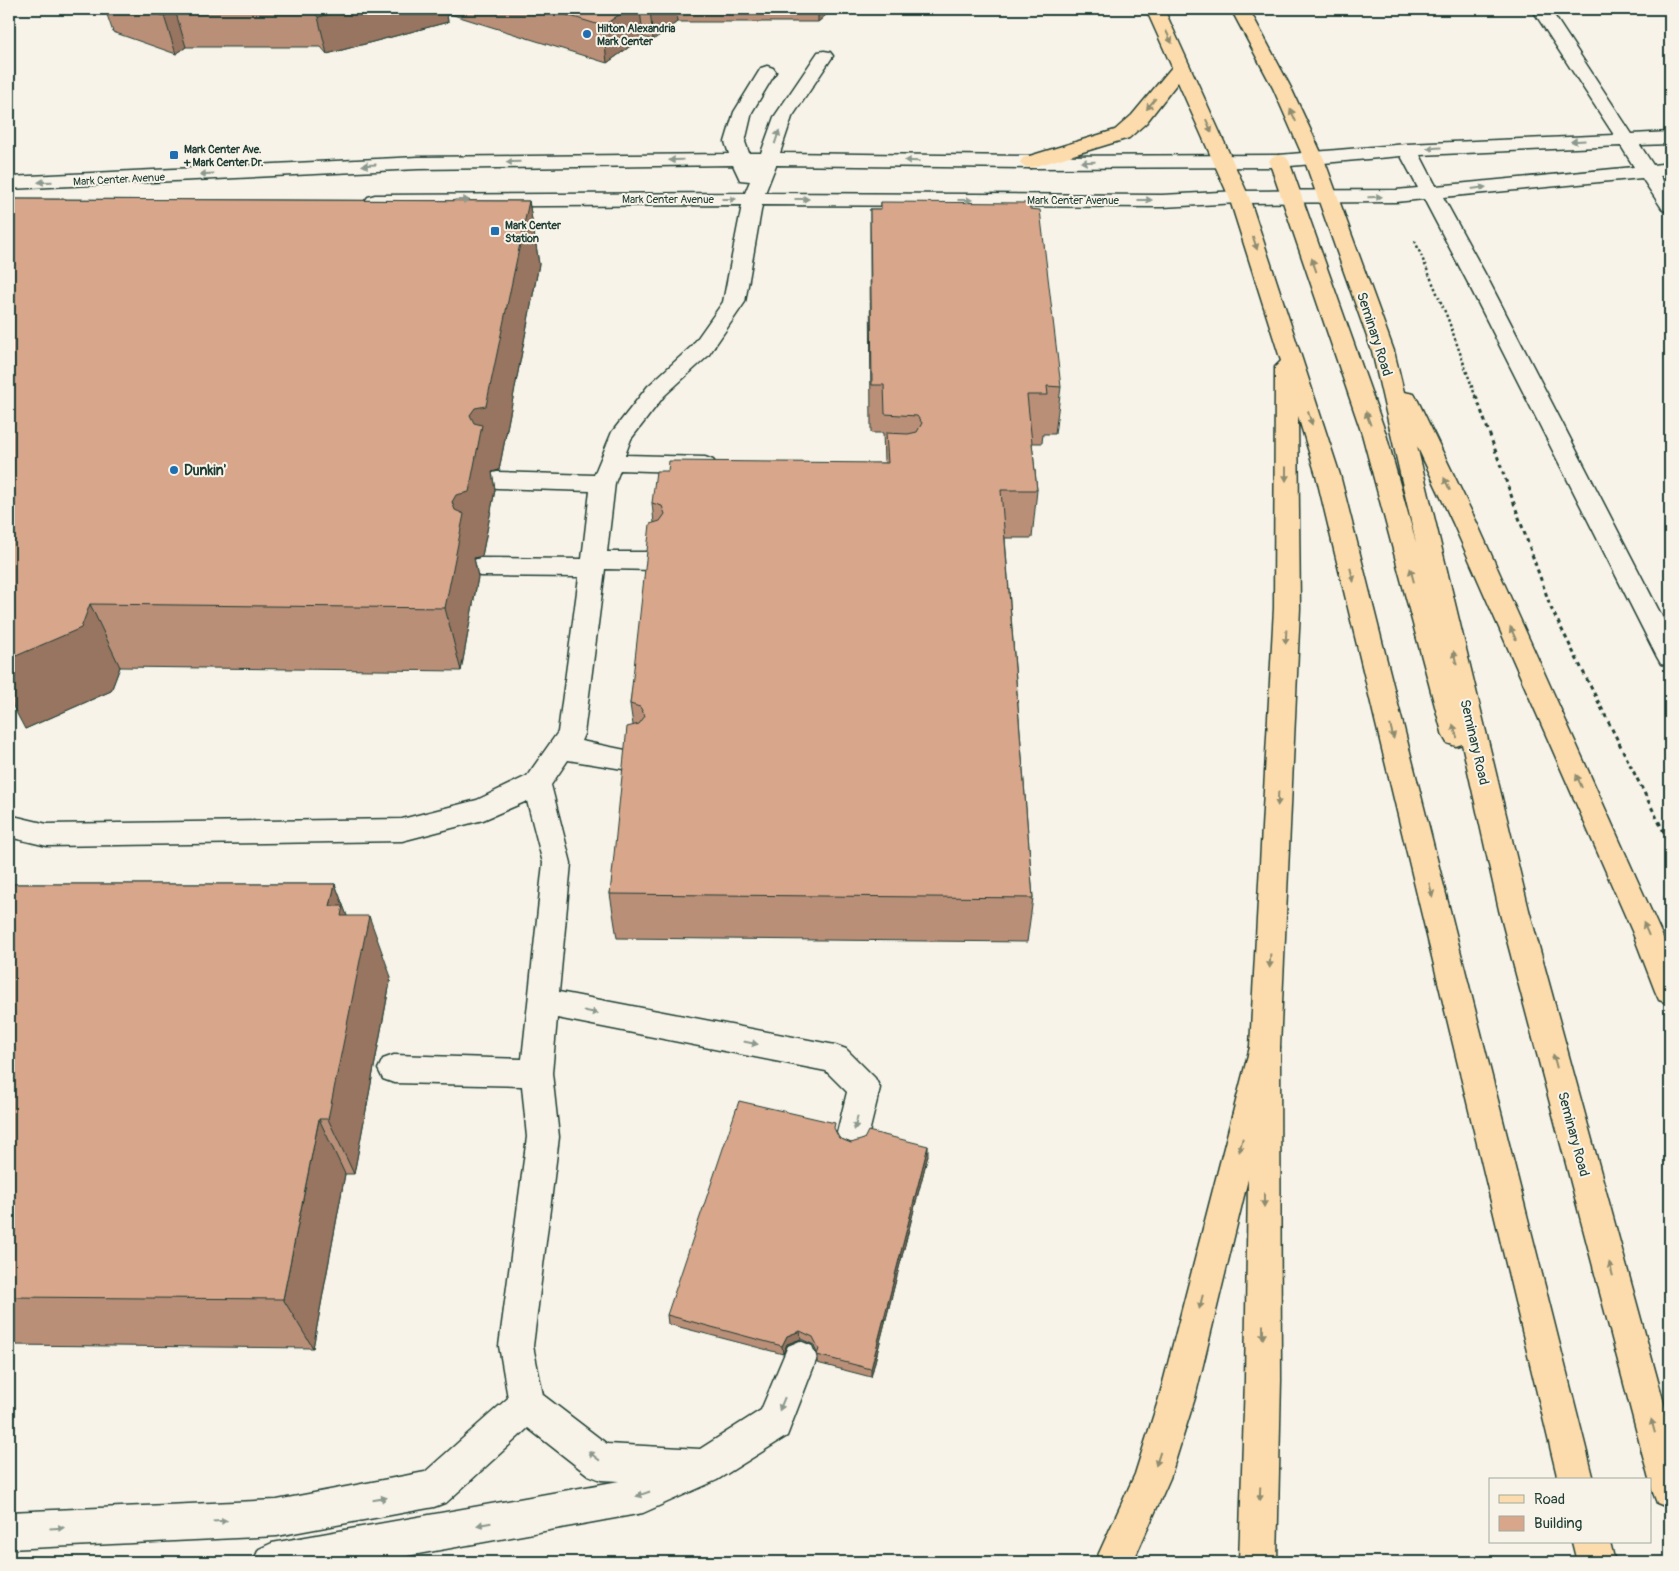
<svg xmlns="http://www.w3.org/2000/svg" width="1679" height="1571" viewBox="0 0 1679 1571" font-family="Pangolin,sans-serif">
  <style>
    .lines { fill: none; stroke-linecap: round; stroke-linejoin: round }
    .minor-casing { stroke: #1f3d34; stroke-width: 3 }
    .major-casing { stroke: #1f3d34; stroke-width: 3 }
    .highway-casing { stroke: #1f3d34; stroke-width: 3 }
    .path-far1 { stroke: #1f3d34; stroke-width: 2.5; stroke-dasharray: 2.5 2.5; stroke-linecap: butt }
    .path { stroke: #1f3d34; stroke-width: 3; stroke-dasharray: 4 4; stroke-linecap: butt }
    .minor { fill: #f7f3e8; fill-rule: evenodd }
    .major { fill: #fcdcac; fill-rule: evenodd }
    .highway { fill: #fcdcac; fill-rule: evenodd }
    .wall { fill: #ba8f78; stroke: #1f3d34 }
    .shaded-wall { fill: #977461; stroke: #1f3d34 }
    .building { fill: #d8a68b; stroke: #1f3d34 }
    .oneway { fill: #8e8c70 }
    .oneway2 { fill: #8b988e }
    .poi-dot { fill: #1f6fb2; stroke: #f7f3e8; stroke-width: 2 }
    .labels { text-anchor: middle; stroke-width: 4; stroke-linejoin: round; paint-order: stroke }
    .far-poi-label { font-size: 11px; font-weight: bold; fill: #1f3d34; stroke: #f7f3e8; text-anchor: start }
    .far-street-label { font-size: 11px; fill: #1f3d34; stroke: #f7f3e8 }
    .street-label { font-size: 14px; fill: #1f3d34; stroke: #f7f3e8 }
    .poi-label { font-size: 14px; font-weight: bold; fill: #1f3d34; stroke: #f7f3e8; text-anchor: start }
  </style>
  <rect width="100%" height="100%" fill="#f7f3e8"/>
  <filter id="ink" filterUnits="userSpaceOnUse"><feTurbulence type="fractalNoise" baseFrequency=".02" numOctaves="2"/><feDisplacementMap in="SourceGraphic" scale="10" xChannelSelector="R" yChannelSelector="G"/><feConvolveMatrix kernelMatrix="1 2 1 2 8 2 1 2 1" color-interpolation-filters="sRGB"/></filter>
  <g filter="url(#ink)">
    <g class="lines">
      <g class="minor-casing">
        <path id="minor" d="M 1532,9 L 1550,9 L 1632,134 L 1670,132 L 1670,144 L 1640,145 L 1653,165 L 1670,163 L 1670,175 L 1660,176 L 1670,191 L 1670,212 L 1663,210 L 1642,178 L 1443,197 L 1489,281 L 1670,632 L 1670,666 L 1661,664 L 1657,657 L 1467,281 L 1424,199 L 1396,202 L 1239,203 L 1162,207 L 762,205 L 745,302 L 708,356 L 664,396 L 631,439 L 625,455 L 705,457 L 713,460 L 717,465 L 713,470 L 705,473 L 620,470 L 615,483 L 607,552 L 656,552 L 665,555 L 668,561 L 665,567 L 656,570 L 605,569 L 584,734 L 581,741 L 645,754 L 649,761 L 645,768 L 635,771 L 568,760 L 551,785 L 571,863 L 559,992 L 835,1045 L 846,1049 L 875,1078 L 880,1088 L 868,1137 L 863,1147 L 852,1151 L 841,1147 L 836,1137 L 847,1092 L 826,1071 L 557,1018 L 552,1073 L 559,1137 L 533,1346 L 543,1395 L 607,1444 L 700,1449 L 761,1410 L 788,1346 L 800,1341 L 812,1346 L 817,1358 L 787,1436 L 717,1480 L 643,1513 L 374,1562 L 253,1562 L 259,1549 L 272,1543 L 619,1481 L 601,1480 L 588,1475 L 528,1428 L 447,1502 L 434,1507 L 277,1536 L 9,1549 L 9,1512 L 277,1500 L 425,1472 L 508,1398 L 499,1346 L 527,1137 L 522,1086 L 394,1083 L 383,1079 L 378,1069 L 383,1059 L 394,1055 L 522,1059 L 543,863 L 527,801 L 483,820 L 402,841 L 47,846 L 9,837 L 9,815 L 47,824 L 402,819 L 477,800 L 527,776 L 558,732 L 579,577 L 480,576 L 471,573 L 468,567 L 471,561 L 480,558 L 582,559 L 590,491 L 497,488 L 489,486 L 485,480 L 489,474 L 497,472 L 594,475 L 612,432 L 648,386 L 692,346 L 723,302 L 742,205 L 375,207 L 368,205 L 365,201 L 368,197 L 375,195 L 745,193 L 750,181 L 740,180 L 733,165 L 418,169 L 9,189 L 9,177 L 418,157 L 729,154 L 725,142 L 734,112 L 761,68 L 767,66 L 773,68 L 776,72 L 752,112 L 745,142 L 749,153 L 761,153 L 774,117 L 818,52 L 824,51 L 830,52 L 833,56 L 792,117 L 780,153 L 1030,156 L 1279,155 L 1407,144 L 1614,135 ZM 1621,146 L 1634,167 L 1436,186 L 1420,155 ZM 1401,156 L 1418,188 L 1396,190 L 1239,191 L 1162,195 L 765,193 L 776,165 L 1030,168 L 1279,167 Z"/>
      </g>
      <g class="major-casing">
        <path id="major" d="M 1146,9 L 1164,9 L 1249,197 L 1340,475 L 1594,1480 L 1558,1480 L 1316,475 L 1298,416 L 1300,608 L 1280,1047 L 1281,1380 L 1277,1562 L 1239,1562 L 1245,1380 L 1250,1047 L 1274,608 L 1275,367 L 1281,361 L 1229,197 L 1178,82 L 1146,123 L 1129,138 L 1030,168 L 1023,166 L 1020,162 L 1023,158 L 1115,130 L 1132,115 L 1172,67 Z
          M 1231,9 L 1249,9 L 1291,88 L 1324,159 L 1394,351 L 1404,392 L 1414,394 L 1417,399 L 1477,523 L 1670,953 L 1670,1004 L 1659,1000 L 1655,991 L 1632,931 L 1453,523 L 1417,446 L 1529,910 L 1670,1425 L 1670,1508 L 1657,1503 L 1652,1490 L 1499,910 L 1462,744 L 1456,746 L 1447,743 L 1443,736 L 1362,434 L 1269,161 L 1272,157 L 1279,155 L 1286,157 L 1289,161 L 1386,434 L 1416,543 L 1372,351 L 1304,159 L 1273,88 Z
          M 1572,1542 L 1610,1542 L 1615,1562 L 1577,1562 Z"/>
      </g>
      <g class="highway-casing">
        <path id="highway" d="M 1265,1034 L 1276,1037 L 1280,1047 L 1195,1398 L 1170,1478 L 1133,1562 L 1095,1562 L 1135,1474 L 1159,1398 L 1250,1047 L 1254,1037 Z"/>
      </g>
      <path class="path-far1" d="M 1415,241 L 1448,319 L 1476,398"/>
      <path class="path" d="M 1476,396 L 1551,608 L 1670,844"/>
      <use href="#minor" class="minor"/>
      <use href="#major" class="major"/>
      <use href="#highway" class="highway"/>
    </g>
    <path class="wall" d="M 105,9 L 833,9 L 818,22 L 677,22 L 653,40 L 643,37 L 607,63 L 447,13 L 448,22 L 327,54 L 321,47 L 186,47 L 176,54 L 113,32 Z
      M 9,199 L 529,201 L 539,264 L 499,470 L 492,472 L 495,490 L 482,556 L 474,558 L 478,577 L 461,671 L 120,667 L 111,691 L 25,729 Z
      M 881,202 L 1061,387 L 1055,434 L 1043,434 L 1042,443 L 1032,443 L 1037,490 L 1032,538 L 1005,538 L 1033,898 L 1027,942 L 617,938 L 610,894 L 633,725 L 630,704 L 654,523 L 652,503 L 668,471 L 885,463 L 885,462 L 884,461 L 883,433 L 871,433 L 870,256 L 870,209 L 881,209 Z
      M 9,884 L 335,884 L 347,916 L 391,977 L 354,1174 L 345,1174 L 313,1348 L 9,1345 Z
      M 835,1130 L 839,1138 L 851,1143 L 928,1155 L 871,1377 L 817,1363 L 817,1354 L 814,1345 L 801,1339 L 787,1344 L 783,1354 L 668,1324 L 667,1315 Z"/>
    <path class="shaded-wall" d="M 349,9 L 446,9 L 448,22 L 327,54 L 318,17 Z
      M 627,9 L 640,9 L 643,37 L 607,63 L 603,26 Z
      M 650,9 L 676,9 L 677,22 L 653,40 Z
      M 818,9 L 833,9 L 818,22 Z
      M 175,10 L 186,47 L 176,54 L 164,16 Z
      M 529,201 L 539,264 L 499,470 L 492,472 L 495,490 L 482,556 L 474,558 L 478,577 L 461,671 L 445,608 L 452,502 L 470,415 Z
      M 90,604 L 120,667 L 111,691 L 25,729 L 9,699 L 9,659 Z
      M 335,884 L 358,945 L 369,916 L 391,977 L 354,1174 L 328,1119 L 330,906 Z
      M 319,1119 L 345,1174 L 313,1348 L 283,1299 Z
      M 928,1146 L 928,1155 L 871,1377 L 871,1369 Z
      M 800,1331 L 801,1339 L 787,1344 L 783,1354 L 782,1346 L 787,1336 Z"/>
    <path class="building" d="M 142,9 L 349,9 L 318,17 L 312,10 L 175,10 L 164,16 Z
      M 547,9 L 627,9 L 603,26 Z
      M 9,199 L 529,201 L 486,406 L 475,408 L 470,415 L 474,423 L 482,425 L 469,492 L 456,495 L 452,502 L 455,510 L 464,514 L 445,608 L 90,604 L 81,628 L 9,659 Z
      M 881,202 L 1029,203 L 1030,209 L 1040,210 L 1061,387 L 1047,386 L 1048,395 L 1027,395 L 1037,490 L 1001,490 L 1033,898 L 610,894 L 627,727 L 639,724 L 645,716 L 640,707 L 630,704 L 650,524 L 660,521 L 665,514 L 662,506 L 652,503 L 656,471 L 668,471 L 669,461 L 888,463 L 886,433 L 908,434 L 917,432 L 922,423 L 917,416 L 885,414 L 884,385 L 872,385 L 870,209 L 881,209 Z
      M 9,884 L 335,884 L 330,906 L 343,906 L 341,916 L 369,916 L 328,1119 L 319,1119 L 283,1299 L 9,1297 Z
      M 739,1101 L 835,1123 L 834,1128 L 839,1138 L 851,1143 L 864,1139 L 868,1131 L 928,1146 L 871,1369 L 817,1355 L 819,1349 L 813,1337 L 800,1331 L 787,1336 L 782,1346 L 667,1315 Z"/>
    <defs><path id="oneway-solid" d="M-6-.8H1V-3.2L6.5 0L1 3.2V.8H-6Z" transform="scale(1.25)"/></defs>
    <g class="oneway">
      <use href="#oneway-solid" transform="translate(1169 37) rotate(65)"/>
      <use href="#oneway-solid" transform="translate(1151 104) rotate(129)"/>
      <use href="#oneway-solid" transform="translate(1293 115) rotate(-114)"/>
      <use href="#oneway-solid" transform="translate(1209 126) rotate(66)"/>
      <use href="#oneway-solid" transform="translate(1255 243) rotate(72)"/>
      <use href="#oneway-solid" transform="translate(1314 265) rotate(-109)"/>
      <use href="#oneway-solid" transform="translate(1310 418) rotate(73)"/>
      <use href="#oneway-solid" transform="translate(1368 418) rotate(-110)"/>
      <use href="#oneway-solid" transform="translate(1286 474) rotate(90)"/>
      <use href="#oneway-solid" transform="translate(1447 484) rotate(-115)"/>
      <use href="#oneway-solid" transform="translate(1352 575) rotate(76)"/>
      <use href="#oneway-solid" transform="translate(1412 575) rotate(-105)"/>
      <use href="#oneway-solid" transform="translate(1513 633) rotate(-114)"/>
      <use href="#oneway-solid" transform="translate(1286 637) rotate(93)"/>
      <use href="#oneway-solid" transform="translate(1455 658) rotate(-103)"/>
      <use href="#oneway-solid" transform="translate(1455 731) rotate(-108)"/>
      <use href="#oneway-solid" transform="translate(1392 732) rotate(76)"/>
      <use href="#oneway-solid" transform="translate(1579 781) rotate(-114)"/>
      <use href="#oneway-solid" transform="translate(1278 799) rotate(93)"/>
      <use href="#oneway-solid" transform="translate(1431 890) rotate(76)"/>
      <use href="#oneway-solid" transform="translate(1646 929) rotate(-113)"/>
      <use href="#oneway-solid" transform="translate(1270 961) rotate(93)"/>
      <use href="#oneway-solid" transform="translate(1555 1061) rotate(-105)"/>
      <use href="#oneway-solid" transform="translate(1241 1145) rotate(104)"/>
      <use href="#oneway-solid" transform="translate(1264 1200) rotate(90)"/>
      <use href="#oneway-solid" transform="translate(1611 1269) rotate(-105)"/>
      <use href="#oneway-solid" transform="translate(1201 1302) rotate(104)"/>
      <use href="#oneway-solid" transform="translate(1263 1332) rotate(90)"/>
      <use href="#oneway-solid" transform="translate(1653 1426) rotate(-105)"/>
      <use href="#oneway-solid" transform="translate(1158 1459) rotate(108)"/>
      <use href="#oneway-solid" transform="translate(1260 1494) rotate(92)"/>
    </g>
    <g class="oneway2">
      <use href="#oneway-solid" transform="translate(777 137) rotate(-72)"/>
      <use href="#oneway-solid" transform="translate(1578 141) rotate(177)"/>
      <use href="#oneway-solid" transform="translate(1434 148) rotate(177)"/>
      <use href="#oneway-solid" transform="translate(676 160) rotate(179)"/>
      <use href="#oneway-solid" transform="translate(912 161) rotate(-179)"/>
      <use href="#oneway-solid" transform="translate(513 162) rotate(179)"/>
      <use href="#oneway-solid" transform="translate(1088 162) rotate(179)"/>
      <use href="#oneway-solid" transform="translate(369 165) rotate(177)"/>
      <use href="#oneway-solid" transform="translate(207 174) rotate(177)"/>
      <use href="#oneway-solid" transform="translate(45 182) rotate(178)"/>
      <use href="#oneway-solid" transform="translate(1479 188) rotate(-7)"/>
      <use href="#oneway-solid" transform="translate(1375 197) rotate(-1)"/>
      <use href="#oneway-solid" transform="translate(729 199)"/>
      <use href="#oneway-solid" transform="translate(802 199)"/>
      <use href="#oneway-solid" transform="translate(462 200)"/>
      <use href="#oneway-solid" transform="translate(965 200)"/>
      <use href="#oneway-solid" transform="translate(1145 200)"/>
      <use href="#oneway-solid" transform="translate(591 1012) rotate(11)"/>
      <use href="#oneway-solid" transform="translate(751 1043) rotate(11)"/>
      <use href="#oneway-solid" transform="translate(856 1123) rotate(103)"/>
      <use href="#oneway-solid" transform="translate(782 1404) rotate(112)"/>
      <use href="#oneway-solid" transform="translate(594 1456) rotate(-142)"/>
      <use href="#oneway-solid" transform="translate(643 1494) rotate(161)"/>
      <use href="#oneway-solid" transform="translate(380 1499) rotate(-10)"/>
      <use href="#oneway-solid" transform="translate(220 1521) rotate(-3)"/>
      <use href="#oneway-solid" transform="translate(484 1524) rotate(170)"/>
      <use href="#oneway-solid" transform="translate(57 1528) rotate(-3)"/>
    </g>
  </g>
  <g class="poi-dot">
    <circle cx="587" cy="34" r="5"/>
    <rect x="169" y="150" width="10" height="10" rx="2.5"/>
    <rect x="490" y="226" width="10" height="10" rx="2.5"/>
    <circle cx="174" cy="470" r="5"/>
  </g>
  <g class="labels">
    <g class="far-poi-label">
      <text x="597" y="32">Hilton Alexandria<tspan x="597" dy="13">Mark Center</tspan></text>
      <text x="184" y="153">Mark Center Ave.<tspan x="184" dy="13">+ Mark Center Dr.</tspan></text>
      <text x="505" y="229">Mark Center<tspan x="505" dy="13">Station</tspan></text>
    </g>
    <g class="far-street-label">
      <text transform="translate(119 179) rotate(-3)" y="4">Mark Center Avenue</text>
      <text x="668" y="203">Mark Center Avenue</text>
      <text x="1073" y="204">Mark Center Avenue</text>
    </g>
    <g class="street-label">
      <text transform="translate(1375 334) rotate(72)" y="5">Seminary Road</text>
      <text transform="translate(1475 742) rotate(77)" y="5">Seminary Road</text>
      <text transform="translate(1574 1134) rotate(75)" y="5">Seminary Road</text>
    </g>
    <g class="poi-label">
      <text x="184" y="475">Dunkin'</text>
    </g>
  </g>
  <rect width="1679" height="1571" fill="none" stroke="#f7f3e8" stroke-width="30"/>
  <rect x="15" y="15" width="1649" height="1541" fill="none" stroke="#1f3d34" stroke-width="2" filter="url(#ink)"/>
  <rect x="1489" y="1478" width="162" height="65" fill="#f7f3e8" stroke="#a1aaa0"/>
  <rect x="1499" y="1495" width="25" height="8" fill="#fcdcac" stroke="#a1aaa0"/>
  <text x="1534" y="1504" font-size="15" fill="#1f3d34">Road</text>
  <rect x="1499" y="1516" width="25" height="15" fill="#d8a68b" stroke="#a1aaa0"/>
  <text x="1534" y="1528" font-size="15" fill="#1f3d34">Building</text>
</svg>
